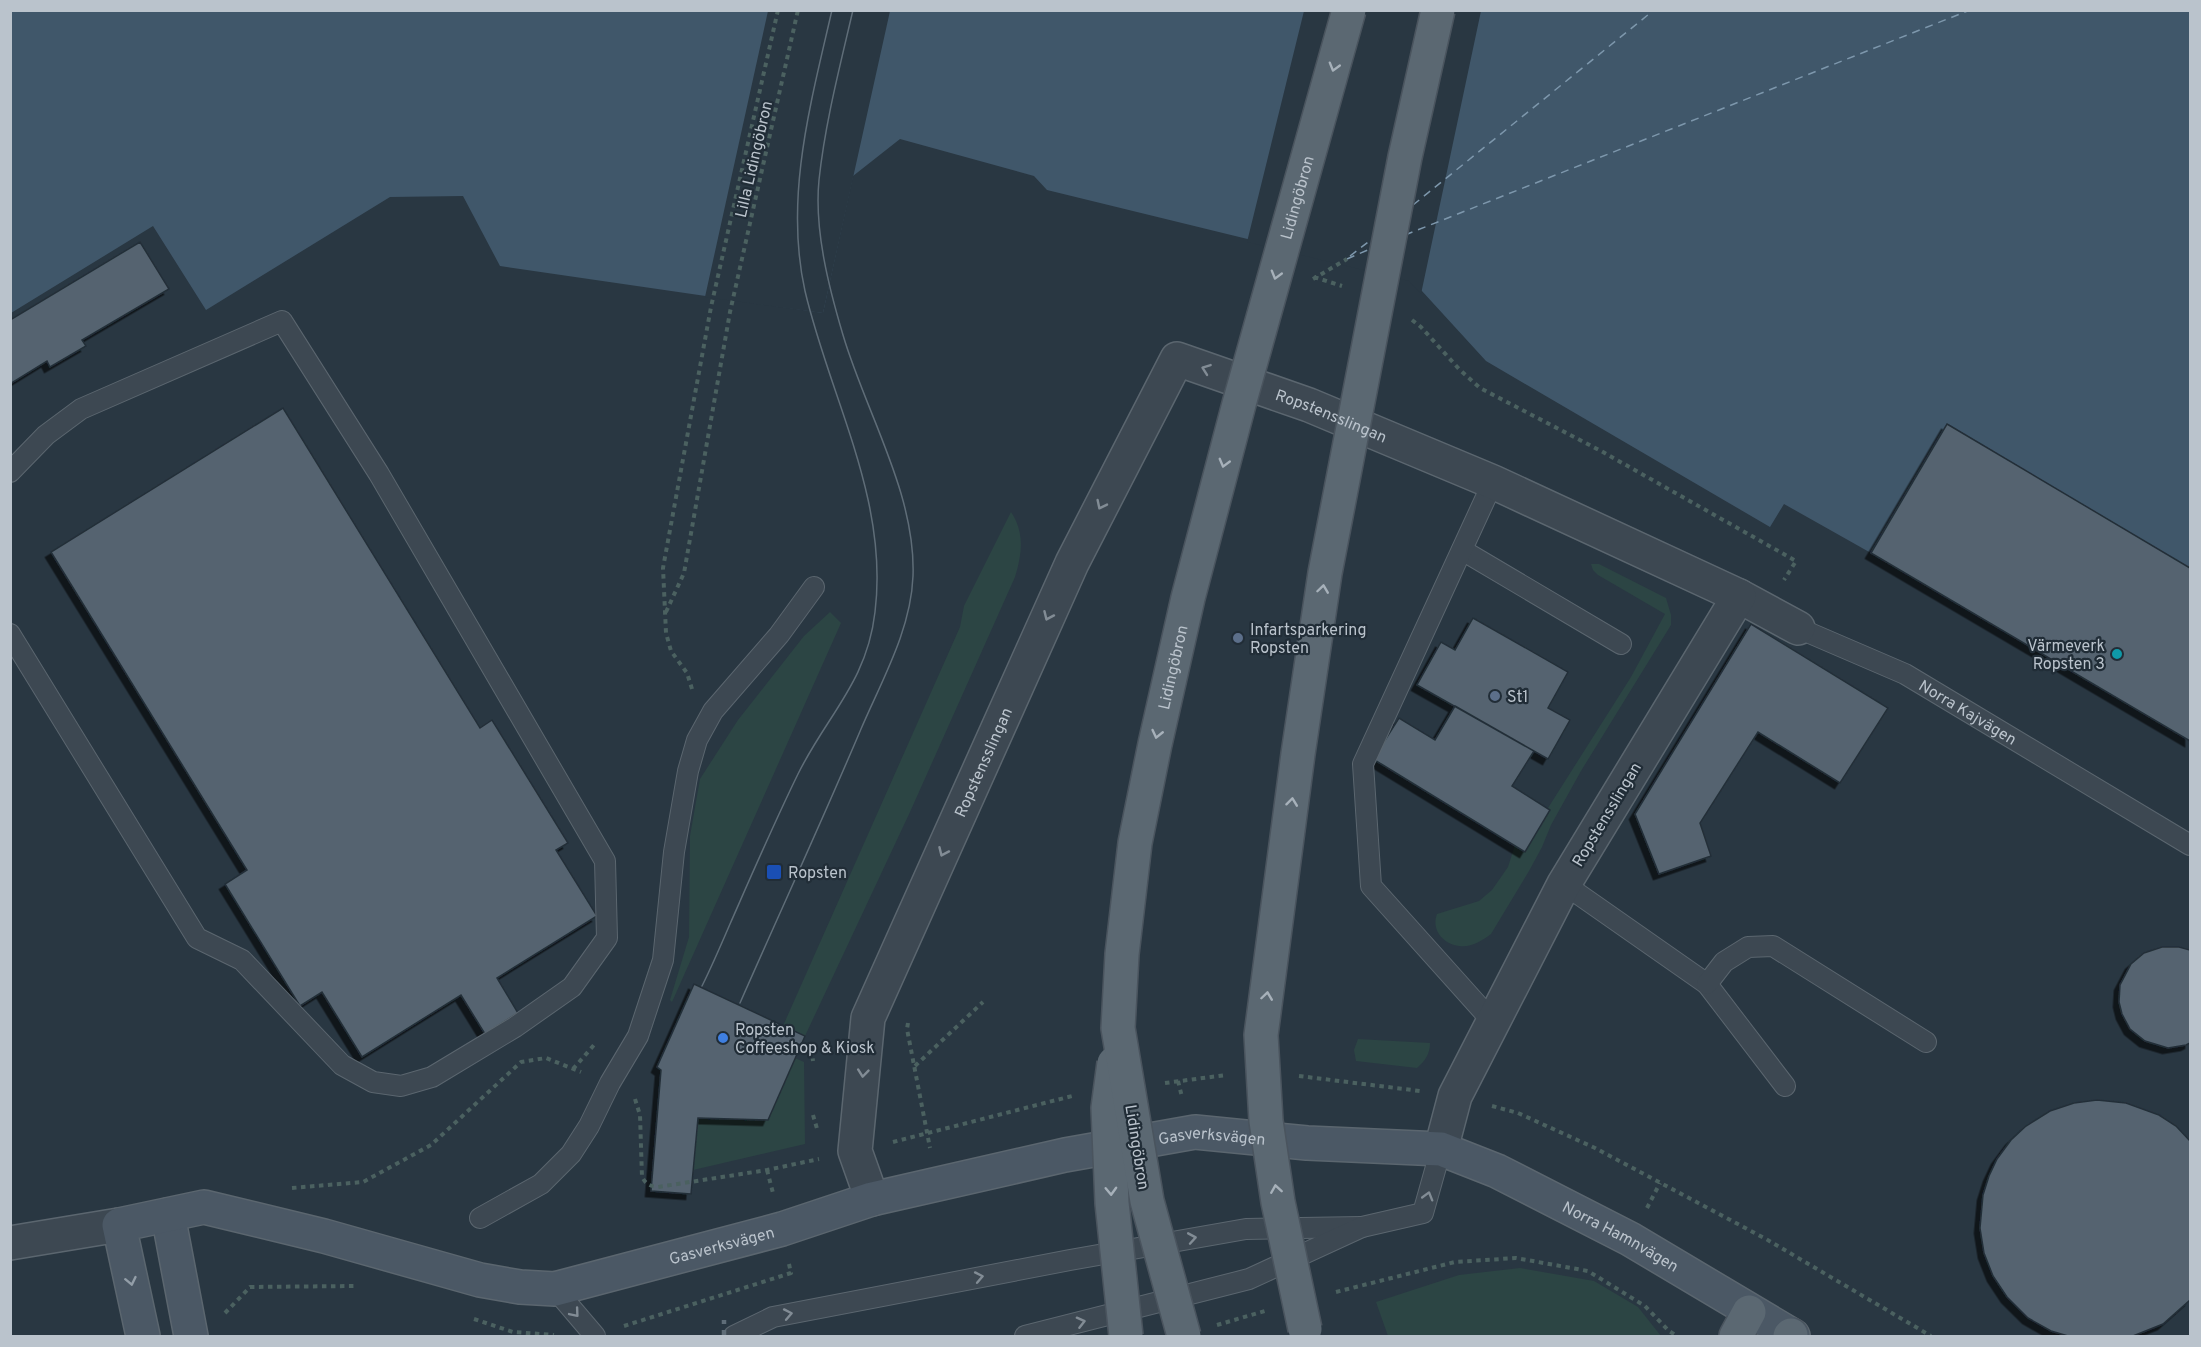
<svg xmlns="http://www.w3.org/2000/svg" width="2201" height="1347" viewBox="0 0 2201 1347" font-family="Overpass,sans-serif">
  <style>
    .green { fill: #2c4544 }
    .water { fill: #40576a }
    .pier { fill: #293742 }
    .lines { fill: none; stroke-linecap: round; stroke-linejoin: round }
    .ferry { stroke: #7d97ac; stroke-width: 1.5; stroke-dasharray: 8 6; stroke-linecap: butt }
    .building { fill: #54646f; stroke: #242f39; stroke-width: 1.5; filter: url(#shadow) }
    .service-casing { stroke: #5b666f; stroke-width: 22 }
    .minor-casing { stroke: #5b666f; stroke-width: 36 }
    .tertiary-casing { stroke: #5b666f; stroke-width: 36 }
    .secondary-casing { stroke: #5b666f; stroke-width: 36 }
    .primary-casing { stroke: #4a545e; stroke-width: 36 }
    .path { stroke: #4b6160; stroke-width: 4; stroke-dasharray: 4.5 4.5; stroke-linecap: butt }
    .service { stroke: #3d4852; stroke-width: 20 }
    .minor { stroke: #3d4852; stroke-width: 33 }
    .tertiary { stroke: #3d4852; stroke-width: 33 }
    .secondary { stroke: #4b5865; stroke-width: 33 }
    .primary { stroke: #5b6872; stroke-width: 33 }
    .tram { stroke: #5f6d78; stroke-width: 1.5 }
    .rail { stroke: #5f6d78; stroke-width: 4.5; stroke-dasharray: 6 6; stroke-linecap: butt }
    .primary-bridge-casing { stroke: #4a545e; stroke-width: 36; stroke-linecap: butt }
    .primary-bridge { stroke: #5b6872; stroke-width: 33 }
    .oneway { stroke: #a7b1ba }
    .oneway2 { stroke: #828c95 }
    .oneway3 { stroke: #939ea8 }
    .service-dot { fill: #5c6f8a; stroke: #212d37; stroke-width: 2 }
    .culture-dot { fill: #0f9aa8; stroke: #212d37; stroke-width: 2 }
    .transit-dot { fill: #1a4fb4; stroke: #212d37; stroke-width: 2 }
    .shop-dot { fill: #3f7fe0; stroke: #212d37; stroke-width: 2 }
    .labels { text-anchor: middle; stroke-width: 4.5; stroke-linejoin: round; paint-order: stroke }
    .street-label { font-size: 16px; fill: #bac3cc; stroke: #212d37 }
    .poi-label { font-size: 16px; fill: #bac3cc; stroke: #212d37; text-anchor: start }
  </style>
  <defs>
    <filter id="shadow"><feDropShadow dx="-5.5" dy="5.5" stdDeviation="0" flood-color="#0009"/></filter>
  </defs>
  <rect width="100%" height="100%" fill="#293742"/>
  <path class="green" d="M 1011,512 C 1025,533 1022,554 1015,577 L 910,812 L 805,1036 L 783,1026 L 960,627 L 964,606 Z
    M 1591,564 L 1599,564 L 1666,598 L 1671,615 L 1671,625 L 1581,771 L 1551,825 L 1542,847 L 1529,871 L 1491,934 C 1482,941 1470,948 1459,946 C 1443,944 1431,930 1437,914 L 1479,901 L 1492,890 L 1508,867 L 1515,845 L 1550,810 L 1548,808 L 1631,677 L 1665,614 L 1598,575 L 1593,570 Z
    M 830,612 L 841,623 L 672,1002 L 670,1000 L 689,937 L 690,836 L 700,779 L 738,720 L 804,636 Z
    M 1358,1039 L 1430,1043 C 1430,1054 1425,1061 1417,1068 L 1356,1061 L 1354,1050 Z
    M 795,1058 L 804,1062 L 805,1144 L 693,1170 L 698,1118 L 768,1120 Z
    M 1520,1268 L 1594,1281 L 1638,1307 L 1661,1336 L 1388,1336 L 1376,1302 L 1459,1275 Z"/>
  <path class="water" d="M 11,11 L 2190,11 L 2190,568 L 1948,424 L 1871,553 L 1784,504 L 1770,527 L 1486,361 L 1411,279 L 1047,190 L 1034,176 L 900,139 L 853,176 L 823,313 L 500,266 L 463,196 L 390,197 L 206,310 L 153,226 L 11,313 Z"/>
  <path class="pier" d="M 768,11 L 890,11 L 823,313 L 705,297 Z
    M 1304,11 L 1481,11 L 1421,294 L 1409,281 L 1247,242 Z"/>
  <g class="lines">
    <path class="ferry" d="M 1413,205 L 1654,10
      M 1405,235 L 1970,10
      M 1350,256 L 1372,239
      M 1347,259 L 1370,249"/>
  </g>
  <path class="building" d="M 140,242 L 169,289 L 82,340 L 86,346 L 50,367 L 47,361 L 10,384 L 10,320 Z
    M 283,408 L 480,728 L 492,720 L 568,843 L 556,850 L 597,916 L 497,978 L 518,1013 L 485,1034 L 461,995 L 362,1057 L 322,992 L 300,1006 L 225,884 L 247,870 L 51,552 Z
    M 1947,424 L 2190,568 L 2190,741 L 1871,553 Z
    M 1473,618 L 1568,672 L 1548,708 L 1570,720 L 1548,759 L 1417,685 L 1441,642 L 1455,650 Z
    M 1751,624 L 1888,708 L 1840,783 L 1758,732 L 1700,823 L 1711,856 L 1659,874 L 1635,814 Z
    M 1455,706 L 1534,751 L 1512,786 L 1550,810 L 1525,852 L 1373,759 L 1399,718 L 1435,740 Z
    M 2162,947 L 2179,947 L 2190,950 L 2190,1043 L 2186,1045 L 2168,1048 L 2145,1041 L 2130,1029 L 2122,1014 L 2119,1002 L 2120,985 L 2131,964 L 2144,953 Z
    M 694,984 L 805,1036 L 768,1120 L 698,1118 L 691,1194 L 651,1191 L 661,1070 L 657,1067 Z
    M 2097,1100 L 2126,1103 L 2159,1115 L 2176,1126 L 2190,1141 L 2190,1300 L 2163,1324 L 2133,1336 L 2068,1336 L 2051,1331 L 2028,1318 L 2007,1297 L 1993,1276 L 1984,1253 L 1980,1228 L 1983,1195 L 1989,1176 L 1997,1159 L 2011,1140 L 2026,1126 L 2050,1111 L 2074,1103 Z"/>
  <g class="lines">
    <g class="service-casing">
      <g id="service">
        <path d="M 10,472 L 46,435 L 81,409 L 282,321 L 379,474 L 605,861 L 607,938 L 572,987 L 515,1027 L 432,1077 L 401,1086 L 373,1082 L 342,1065 L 242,960 L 197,938 L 10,634"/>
        <path d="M 1462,550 L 1621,644"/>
        <path id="s1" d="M 1798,628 L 1905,674 L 2190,845"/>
        <path d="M 1564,884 L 1707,984 L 1785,1086"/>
        <path d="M 1707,984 L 1724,962 L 1748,947 L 1773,946 L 1926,1042"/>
        <path d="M 1492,1021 L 1371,886 L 1363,764 L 1493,482"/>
        <path d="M 480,1218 L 541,1184 L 571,1154 L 589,1126 L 610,1083 L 638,1036 L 663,960 L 674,852 L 688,771 L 697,740 L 713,711 L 779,635 L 814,587"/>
        <path d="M 555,1289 L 595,1336"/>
        <path d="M 734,1336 L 773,1317 L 1070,1260 L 1246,1229 L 1362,1227"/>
        <path d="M 1025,1336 L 1249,1279 L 1362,1227 L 1423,1213 L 1441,1149"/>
      </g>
    </g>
    <g class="minor-casing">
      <g id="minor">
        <path d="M 1739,596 L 1798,628"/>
        <path id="s2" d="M 872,1199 L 855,1151 L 868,1018 L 1072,563 L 1177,359 L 1309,405 L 1493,482 L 1739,596 L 1564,884 L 1455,1096 L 1441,1149"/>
      </g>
    </g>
    <g class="tertiary-casing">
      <path id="tertiary" d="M 10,1243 L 119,1225"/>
    </g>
    <g class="secondary-casing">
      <g id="secondary">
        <path d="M 168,1215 L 191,1336"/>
        <path id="s3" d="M 143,1336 L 119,1225 L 204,1207 L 324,1236 L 480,1280 L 520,1287 L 555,1289 L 782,1229 L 872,1199 L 1065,1155 L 1195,1132 L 1307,1143 L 1441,1149 L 1497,1171 L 1630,1239 L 1793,1336"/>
      </g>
    </g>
    <g class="primary-casing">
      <path id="primary" d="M 1736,1336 L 1749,1312
        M 1790,1336 L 1791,1335"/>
    </g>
    <path class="path" d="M 1314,277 L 1342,286
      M 1313,279 L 1347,259
      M 1412,320 L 1421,327 L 1459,369 L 1480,388 L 1601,451 L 1796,561 L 1784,580
      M 666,612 L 684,573 L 730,312 L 798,10
      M 692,689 L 687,673 L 671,651 L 666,633 L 663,568 L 711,307 L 778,10
      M 908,1023 L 907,1029 L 930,1148
      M 801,1047 L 812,1053 L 813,1061
      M 915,1066 L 983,1002
      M 573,1069 L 594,1045
      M 1299,1076 L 1420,1091
      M 1178,1081 L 1182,1097
      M 1165,1083 L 1226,1075
      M 635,1099 L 640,1115 L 642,1177 C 646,1184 649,1186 658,1187 L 767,1170 L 819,1159
      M 1492,1106 L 1518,1113 L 1595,1148 L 1766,1239 L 1931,1336
      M 813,1115 L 818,1132
      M 893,1142 L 1072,1096
      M 767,1170 L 773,1193
      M 292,1188 L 363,1182 L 431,1145 L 521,1062 L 546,1058 L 581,1072
      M 1647,1208 L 1660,1183
      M 1336,1292 L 1455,1262 L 1516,1258 L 1588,1271 L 1645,1306 L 1669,1331 L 1677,1336
      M 225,1313 L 250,1287 L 354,1286
      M 474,1319 L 513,1332 L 554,1335
      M 1217,1325 L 1265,1311
      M 624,1326 L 791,1273 L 789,1264"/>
    <use href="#service" class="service"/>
    <use href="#minor" class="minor"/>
    <use href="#tertiary" class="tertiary"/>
    <use href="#secondary" class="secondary"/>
    <use href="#primary" class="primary"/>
    <path class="tram" d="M 702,986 C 712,966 721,945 730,924 C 752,874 774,823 798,774 C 827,715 867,682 875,612 C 889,499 830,398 805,291 C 784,197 811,102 832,10
      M 740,1003 C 780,912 822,821 861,729 C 882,680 911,630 913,576 C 916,494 866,413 843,335 C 829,288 814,230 819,180 C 825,123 840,66 853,10"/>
    <path class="rail" d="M 724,1336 L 724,1320"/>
    <g class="primary-bridge-casing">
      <g id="primary-bridge">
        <path d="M 1114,1063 L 1108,1108 L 1112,1203 L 1126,1336"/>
        <path d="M 1305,1329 L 1278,1202 L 1266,1121 L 1261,1035 L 1298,754 L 1325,573 L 1405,157 L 1438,10"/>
        <path id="s4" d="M 1184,1336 L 1147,1201 L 1118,1028 L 1122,954 L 1135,843 L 1155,744 L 1188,598 L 1239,404 L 1349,10"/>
      </g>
    </g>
    <use href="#primary-bridge" class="primary-bridge"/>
  </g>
  <defs><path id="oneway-chevron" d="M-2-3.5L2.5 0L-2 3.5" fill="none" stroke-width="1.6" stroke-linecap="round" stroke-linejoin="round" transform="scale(1.5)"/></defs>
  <g class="oneway">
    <use href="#oneway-chevron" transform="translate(1334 67) rotate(106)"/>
    <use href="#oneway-chevron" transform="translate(1276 275) rotate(106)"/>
    <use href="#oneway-chevron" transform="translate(1224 463) rotate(105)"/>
    <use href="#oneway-chevron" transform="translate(1323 589) rotate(-82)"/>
    <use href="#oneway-chevron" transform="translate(1157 734) rotate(103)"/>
    <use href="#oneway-chevron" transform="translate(1292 802) rotate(-83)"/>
    <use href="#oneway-chevron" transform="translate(1267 996) rotate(-82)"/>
    <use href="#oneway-chevron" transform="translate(1276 1189) rotate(-99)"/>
    <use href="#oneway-chevron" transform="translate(1111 1191) rotate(88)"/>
  </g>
  <g class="oneway2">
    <use href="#oneway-chevron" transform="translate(1206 369) rotate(-160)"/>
    <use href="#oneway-chevron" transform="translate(1101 505) rotate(116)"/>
    <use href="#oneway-chevron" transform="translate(1048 616) rotate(114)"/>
    <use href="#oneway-chevron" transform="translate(943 852) rotate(114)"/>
    <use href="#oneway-chevron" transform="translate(863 1073) rotate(96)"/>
    <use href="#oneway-chevron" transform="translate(1428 1196) rotate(-74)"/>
    <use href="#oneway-chevron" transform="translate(1192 1238) rotate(-10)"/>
    <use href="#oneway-chevron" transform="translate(979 1277) rotate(-11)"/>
    <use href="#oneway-chevron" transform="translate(575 1313) rotate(50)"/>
    <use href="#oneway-chevron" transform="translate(788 1314) rotate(-11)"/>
    <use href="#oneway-chevron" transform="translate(1081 1322) rotate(-14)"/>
  </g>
  <use class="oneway3" href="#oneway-chevron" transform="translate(131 1281) rotate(78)"/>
  <g class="service-dot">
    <circle cx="1238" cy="638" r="6"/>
    <circle cx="1495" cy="696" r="6"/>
  </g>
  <circle class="culture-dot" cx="2117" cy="654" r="6"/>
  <rect class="transit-dot" x="766" y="864" width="16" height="16" rx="3"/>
  <circle class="shop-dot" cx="723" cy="1038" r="6"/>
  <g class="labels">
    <g class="street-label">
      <text transform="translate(753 159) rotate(-77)" y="6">Lilla Lidingöbron</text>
      <text dy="6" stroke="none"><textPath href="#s4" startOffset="1167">Lidingöbron</textPath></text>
      <text dy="6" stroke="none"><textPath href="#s2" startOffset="1077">Ropstensslingan</textPath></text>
      <text dy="6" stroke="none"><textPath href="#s4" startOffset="681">Lidingöbron</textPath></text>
      <text dy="6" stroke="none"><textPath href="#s1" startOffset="190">Norra Kajvägen</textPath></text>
      <text dy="6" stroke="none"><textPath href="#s2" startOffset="465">Ropstensslingan</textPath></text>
      <text transform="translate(1606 814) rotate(-59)" y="6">Ropstensslingan</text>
      <text dy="6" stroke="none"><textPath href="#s3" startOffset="1238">Gasverksvägen</textPath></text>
      <text transform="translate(1138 1147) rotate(81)" y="6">Lidingöbron</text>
      <text dy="6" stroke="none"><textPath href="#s3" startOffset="1668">Norra Hamnvägen</textPath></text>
      <text dy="6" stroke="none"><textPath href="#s3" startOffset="734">Gasverksvägen</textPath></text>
    </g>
    <g class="poi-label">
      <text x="1250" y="635">Infartsparkering<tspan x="1250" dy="18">Ropsten</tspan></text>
      <text x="2105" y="651" text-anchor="end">Värmeverk<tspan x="2105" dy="18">Ropsten 3</tspan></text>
      <text x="1507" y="702">St1</text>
      <text x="788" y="878">Ropsten</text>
      <text x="735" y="1035">Ropsten<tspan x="735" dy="18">Coffeeshop &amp; Kiosk</tspan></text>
    </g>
  </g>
  <rect width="2201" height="1347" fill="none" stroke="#bac3cc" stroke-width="24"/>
</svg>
